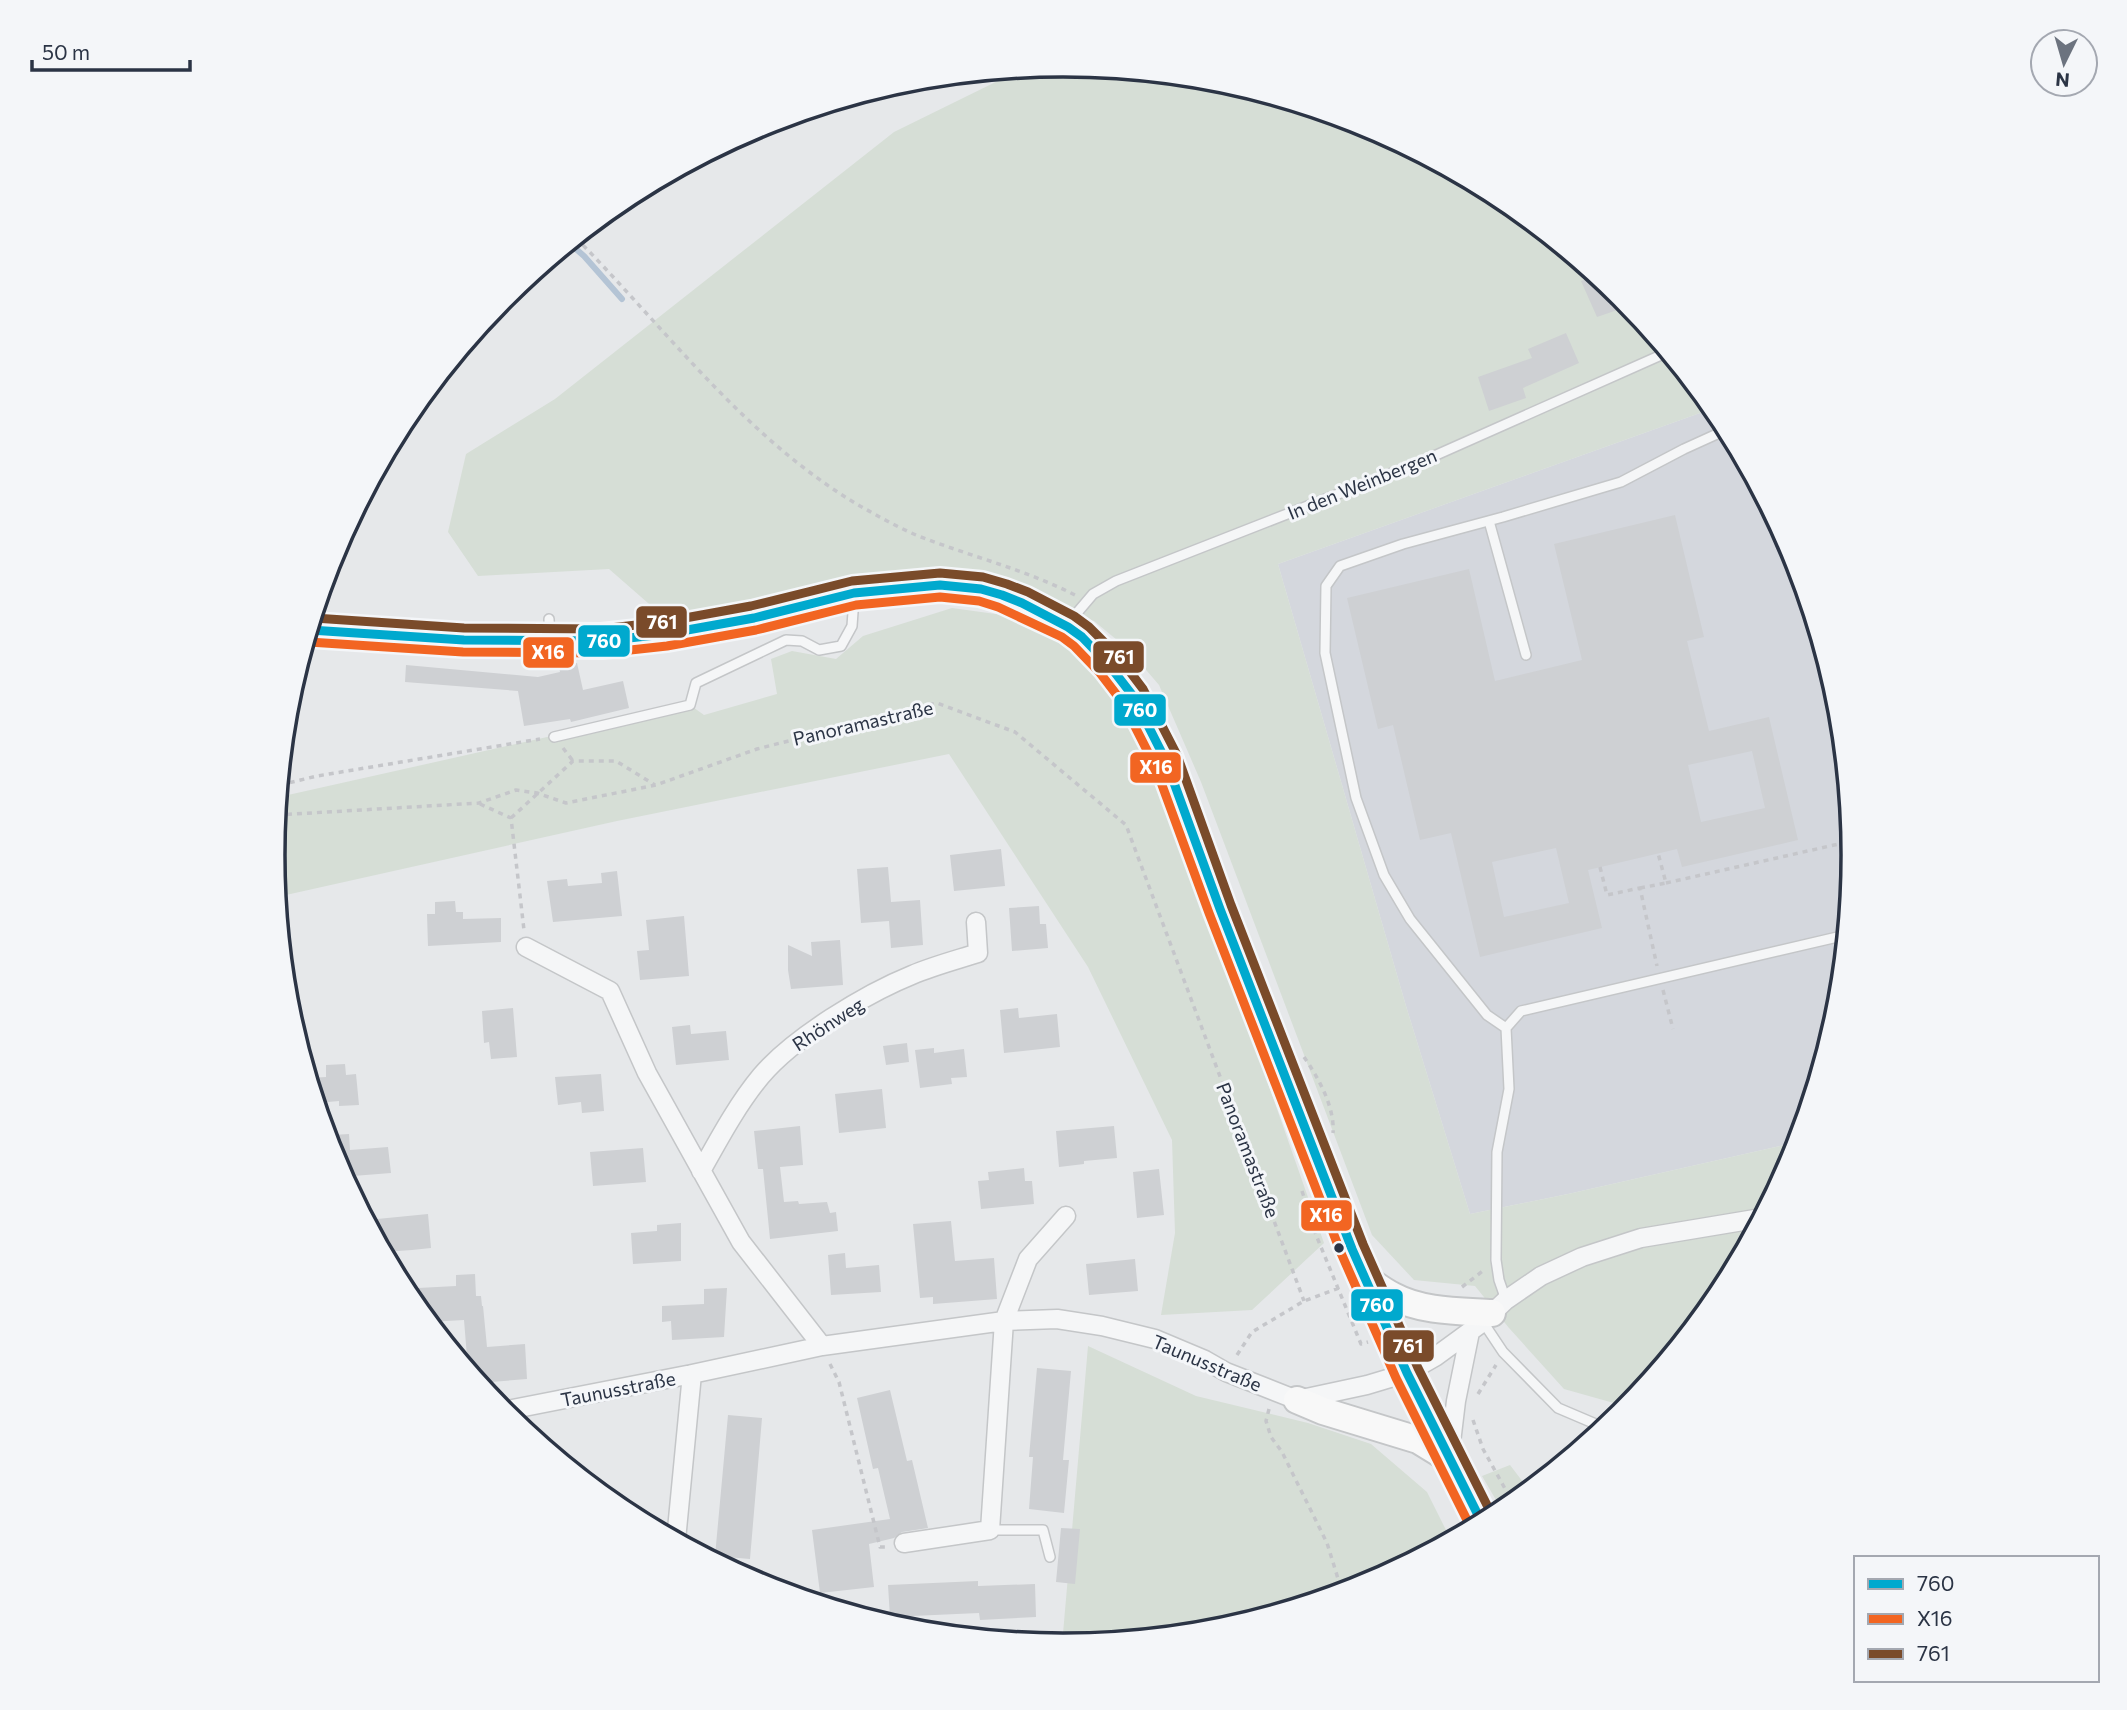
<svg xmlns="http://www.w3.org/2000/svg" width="2127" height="1710" viewBox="0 0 2127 1710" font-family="Commissioner,sans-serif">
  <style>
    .built { fill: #d4d7dd }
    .green { fill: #d6ded6 }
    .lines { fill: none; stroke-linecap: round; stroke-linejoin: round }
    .stream { stroke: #b4c4d5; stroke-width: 6 }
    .building { fill: #ced0d3; fill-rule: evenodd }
    .lane-casing { stroke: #c4c6c8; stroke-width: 12 }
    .street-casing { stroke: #c4c6c8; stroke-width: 21 }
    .secondary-casing { stroke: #c4c6c8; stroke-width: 30 }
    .path { stroke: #c5c6ca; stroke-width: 3.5; stroke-dasharray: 5 5; stroke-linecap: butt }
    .lane { stroke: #f5f6f7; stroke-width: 9 }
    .street { stroke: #f5f6f7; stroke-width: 18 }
    .secondary { stroke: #f8f8f8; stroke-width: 26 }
    .bus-1-casing { stroke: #f4f6f9; stroke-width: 14 }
    .bus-2-casing { stroke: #f4f6f9; stroke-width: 14 }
    .bus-3-casing { stroke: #f4f6f9; stroke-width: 14 }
    .bus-1 { stroke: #00a9ce; stroke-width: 9 }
    .bus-2 { stroke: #f26522; stroke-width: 9 }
    .bus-3 { stroke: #7a4b2a; stroke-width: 9 }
    .bus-dot { fill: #2b3445; stroke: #f4f6f9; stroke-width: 2.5 }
    .labels { text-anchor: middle; stroke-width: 6; stroke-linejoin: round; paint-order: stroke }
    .street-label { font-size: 19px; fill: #2b3445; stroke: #f4f6f9 }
    .rim { fill: none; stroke: #2b3445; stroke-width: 3.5 }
    .line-badge { stroke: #f4f6f9; stroke-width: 2.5 }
    .badge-label { font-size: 19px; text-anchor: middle; font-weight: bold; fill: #fff }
  </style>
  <rect width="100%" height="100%" fill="#e6e8ea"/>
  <path class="built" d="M 1714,408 L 1721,416 L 1794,553 L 1839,701 L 1854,855 L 1838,1010 L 1798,1142 L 1568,1194 L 1470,1214 L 1406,1006 L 1278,564 Z"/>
  <path class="green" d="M 1064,65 L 1218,80 L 1366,125 L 1503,198 L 1623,296 L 1714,408 L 1278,564 L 1406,1006 L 1470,1214 L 1568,1194 L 1798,1142 L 1793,1158 L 1720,1294 L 1628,1407 L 1564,1389 L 1509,1328 L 1475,1286 L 1414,1280 L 1372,1235 L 1201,782 L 1159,685 L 1129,650 L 1094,621 L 1022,603 L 854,593 L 665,634 L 656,610 L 609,569 L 478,576 L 448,532 L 466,454 L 555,399 L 894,132 L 1022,69 Z
    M 952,608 L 1010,616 L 1063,643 L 1098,673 L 1128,707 L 1170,804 L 1324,1243 L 1252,1310 L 1161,1315 L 1175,1233 L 1172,1140 L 1088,967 L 949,754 L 617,821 L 277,897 L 273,855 L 279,797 L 690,705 L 704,715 L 777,694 L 771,659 L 792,651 L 836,659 L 863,636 Z
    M 1088,1346 L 1196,1396 L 1308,1423 L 1371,1444 L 1427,1492 L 1451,1540 L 1366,1585 L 1217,1630 L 1062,1645 Z
    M 1510,1465 L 1529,1490 L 1503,1512 L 1482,1476 Z"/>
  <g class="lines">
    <path class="stream" d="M 569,243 L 584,256 L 622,299"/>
  </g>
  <path class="building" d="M 1596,275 L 1621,296 L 1626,307 L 1597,317 L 1581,281 Z
    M 1566,333 L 1579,363 L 1523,388 L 1526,398 L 1489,411 L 1478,377 L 1532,358 L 1528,349 Z
    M 1675,515 L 1704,637 L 1687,641 L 1709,731 L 1769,717 L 1798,840 L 1682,867 L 1677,849 L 1588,870 L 1602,928 L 1480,957 L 1451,833 L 1420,840 L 1393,725 L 1378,729 L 1347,598 L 1469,569 L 1495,681 L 1582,660 L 1554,544 ZM 1752,751 L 1765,808 L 1701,822 L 1688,765 ZM 1556,848 L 1569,903 L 1504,917 L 1492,862 Z
    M 577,663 L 583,690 L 623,681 L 629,708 L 571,722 L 570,719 L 524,726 L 518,691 L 405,682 L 406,665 L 538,677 L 560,672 L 559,667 Z
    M 1001,849 L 1005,886 L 954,891 L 950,855 Z
    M 888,867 L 891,902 L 920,900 L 923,945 L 891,948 L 889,921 L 861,923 L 857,869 Z
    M 617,871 L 622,916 L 553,922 L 547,881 L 567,879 L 568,886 L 602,883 L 601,873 Z
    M 455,901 L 456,912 L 463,912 L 463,919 L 501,918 L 501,942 L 428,946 L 427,914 L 435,914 L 435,902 Z
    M 1039,906 L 1040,924 L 1046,924 L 1048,948 L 1012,951 L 1009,908 Z
    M 684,916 L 689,976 L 640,980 L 637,951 L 649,950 L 646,920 Z
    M 840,940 L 843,985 L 791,989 L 788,970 L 788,945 L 812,956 L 811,942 Z
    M 513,1008 L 517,1057 L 491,1059 L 489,1042 L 484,1043 L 482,1011 Z
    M 1018,1008 L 1019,1018 L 1057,1014 L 1060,1047 L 1004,1053 L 1000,1010 Z
    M 690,1025 L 691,1034 L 726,1031 L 729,1060 L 676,1065 L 672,1027 Z
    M 907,1043 L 909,1062 L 886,1065 L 883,1046 Z
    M 934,1048 L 934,1053 L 964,1049 L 967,1077 L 951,1078 L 952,1084 L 920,1088 L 915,1050 Z
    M 345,1064 L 346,1075 L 356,1074 L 359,1105 L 339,1106 L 339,1101 L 317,1103 L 309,1078 L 326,1077 L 326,1065 Z
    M 601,1074 L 604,1111 L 582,1113 L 581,1102 L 558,1105 L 555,1077 Z
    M 882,1089 L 886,1128 L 839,1133 L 835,1094 Z
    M 800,1126 L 803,1165 L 780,1167 L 784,1202 L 798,1201 L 799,1204 L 827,1202 L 830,1213 L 836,1212 L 838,1231 L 770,1239 L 763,1169 L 758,1169 L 754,1131 Z
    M 1114,1126 L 1117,1158 L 1084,1161 L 1084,1164 L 1059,1167 L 1056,1131 Z
    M 349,1134 L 350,1150 L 388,1147 L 391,1173 L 353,1176 L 354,1196 L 332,1152 L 334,1152 L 332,1135 Z
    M 643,1148 L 646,1182 L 593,1186 L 590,1152 Z
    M 1024,1168 L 1025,1181 L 1032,1181 L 1034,1204 L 981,1209 L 978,1181 L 989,1180 L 988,1172 Z
    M 1159,1169 L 1164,1215 L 1137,1218 L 1133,1172 Z
    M 428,1214 L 431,1248 L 412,1250 L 384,1252 L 367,1220 Z
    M 951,1221 L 955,1261 L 994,1258 L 997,1299 L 933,1304 L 933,1297 L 920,1298 L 913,1224 Z
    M 681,1223 L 681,1261 L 633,1264 L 631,1233 L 657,1231 L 657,1225 Z
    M 845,1253 L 846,1268 L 879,1265 L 881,1292 L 831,1295 L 828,1255 Z
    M 1135,1259 L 1138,1291 L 1089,1295 L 1086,1264 Z
    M 475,1274 L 476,1296 L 481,1296 L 482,1306 L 483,1306 L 487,1347 L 525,1344 L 527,1379 L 479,1383 L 478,1371 L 470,1372 L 468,1369 L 464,1320 L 429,1322 L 419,1309 L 418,1288 L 456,1286 L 456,1275 Z
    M 727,1288 L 724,1337 L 672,1340 L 671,1321 L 662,1322 L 662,1306 L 704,1304 L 704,1289 Z
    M 1037,1368 L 1071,1371 L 1063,1460 L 1069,1460 L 1064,1513 L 1029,1509 L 1033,1457 L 1029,1457 Z
    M 890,1390 L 907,1461 L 912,1460 L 928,1528 L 902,1532 L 894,1538 L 869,1544 L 874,1587 L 820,1593 L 812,1530 L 890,1519 L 878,1468 L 873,1469 L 857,1398 Z
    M 728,1415 L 762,1418 L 750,1559 L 715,1556 Z
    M 1061,1528 L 1080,1529 L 1075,1584 L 1056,1582 Z
    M 978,1581 L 978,1586 L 1035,1584 L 1036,1617 L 980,1620 L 979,1613 L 890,1617 L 888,1585 Z"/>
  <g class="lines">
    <g class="lane-casing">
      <path id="lane" d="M 1728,429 L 1684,449 L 1621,482 L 1503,517 L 1403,544 L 1340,566 L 1326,586 L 1325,653 L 1356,798 L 1384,875 L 1410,919 L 1487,1015 L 1506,1028 L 1521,1011 L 1846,935
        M 1489,521 L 1526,655
        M 1076,614 L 1093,594 L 1116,581 L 1425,460 L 1668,352
        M 549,619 L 550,638
        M 554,737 L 690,705 L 696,683 L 786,640 L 802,641 L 819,650 L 841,646 L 852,626 L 854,598
        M 1506,1028 L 1509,1089 L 1497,1152 L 1496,1260 L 1499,1280 L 1506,1300
        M 1483,1322 L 1503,1352 L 1558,1408 L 1605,1428
        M 990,1530 L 1043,1530 L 1050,1557"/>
    </g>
    <g class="street-casing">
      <path id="street" d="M 526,947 L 610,991 L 647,1073 L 741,1242 L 822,1346
        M 701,1171 C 719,1139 737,1105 761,1076 C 793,1038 865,994 912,975 C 933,966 956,960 978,953 L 976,922
        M 503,1411 L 692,1374 L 822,1346 L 1004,1321 L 1057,1319 L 1102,1326 L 1155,1339 L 1205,1360 L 1226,1372 L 1297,1400 L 1367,1385 L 1407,1373 L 1435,1357 L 1483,1322 L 1506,1300 L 1541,1276 L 1582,1257 L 1641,1238 L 1761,1218
        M 1449,1459 L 1456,1401 L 1470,1332
        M 676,1540 L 692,1374
        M 904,1543 L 990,1530 L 1004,1321 L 1028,1259 L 1066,1216"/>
    </g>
    <g class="secondary-casing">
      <path id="secondary" d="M 310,630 L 464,640 L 602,641 L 665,634 L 754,618 L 854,593 L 940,585 L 981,589 L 1002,595 L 1022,603 L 1068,627 L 1082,637 L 1109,665 L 1133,696 L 1166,761 L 1220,909 L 1352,1249 L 1407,1373 L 1482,1523
        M 1365,1278 C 1374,1284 1383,1291 1393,1296 C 1422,1312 1460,1311 1492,1313
        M 1297,1400 L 1323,1411 L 1418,1440 L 1449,1459"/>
    </g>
    <path class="path" d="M 576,238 C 667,330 746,439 860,506 C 878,516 897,527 916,535 C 969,556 1024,569 1075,595
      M 563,748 L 573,761
      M 280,785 L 317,776 L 540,739
      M 480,804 L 511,818 L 524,930
      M 277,815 L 479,803 L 516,790 L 537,793 L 566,803 L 656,785 L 757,749 L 937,703 L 1015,732 L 1126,825 L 1304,1301
      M 511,818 L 573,761 L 616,761 L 655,785
      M 1600,867 L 1607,895 L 1640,888 L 1657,966
      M 1666,883 L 1852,841
      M 1640,888 L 1666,883 L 1658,853
      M 1663,990 L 1673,1029
      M 1304,1057 C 1318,1077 1335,1107 1333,1133
      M 1302,1191 L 1316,1235 L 1361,1344 L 1368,1342
      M 1462,1287 L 1484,1270
      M 1237,1355 L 1252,1332 L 1304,1301 L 1339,1288
      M 830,1364 L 839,1382 L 880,1547 L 885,1547
      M 1478,1394 L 1496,1365
      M 1269,1409 L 1266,1421 L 1271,1437 L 1282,1452 L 1327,1543 L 1340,1585 L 1341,1593
      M 1473,1420 L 1483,1449 L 1513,1503"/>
    <use href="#lane" class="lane"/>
    <use href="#street" class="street"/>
    <use href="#secondary" class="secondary"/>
    <g class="bus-1-casing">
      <path id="bus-1" d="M 310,630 L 464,640 L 602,641 L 665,634 L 754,618 L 854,593 L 940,585 L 981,589 L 1002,595 L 1022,603 L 1068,627 L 1082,637 L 1109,665 L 1133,696 L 1166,761 L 1220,909 L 1352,1249 L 1407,1373 L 1482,1523"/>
    </g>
    <g class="bus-2-casing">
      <path id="bus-2" d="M 309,642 L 463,652 L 603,653 L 667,646 L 756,630 L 856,605 L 940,597 L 979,601 L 998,607 L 1062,637 L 1074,646 L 1100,673 L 1123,703 L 1155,766 L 1209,913 L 1341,1253 L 1396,1378 L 1471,1528"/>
    </g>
    <g class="bus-3-casing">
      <path id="bus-3" d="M 314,618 L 464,628 L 601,629 L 663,622 L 751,606 L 852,581 L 940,573 L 983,577 L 1007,584 L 1028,592 L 1074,616 L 1089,627 L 1118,656 L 1143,689 L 1177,755 L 1231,905 L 1363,1244 L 1418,1368 L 1493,1517"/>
    </g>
    <use href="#bus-1" class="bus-1"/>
    <use href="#bus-2" class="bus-2"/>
    <use href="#bus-3" class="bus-3"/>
  </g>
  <circle class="bus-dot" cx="1339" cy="1248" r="6"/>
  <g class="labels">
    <g class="street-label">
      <text transform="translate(1362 484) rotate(-22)" y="7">In den Weinbergen</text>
      <text transform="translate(863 723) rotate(-13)" y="7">Panoramastraße</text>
      <text transform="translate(828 1024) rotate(-33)" y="7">Rhönweg</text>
      <text transform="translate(1248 1150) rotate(69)" y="7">Panoramastraße</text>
      <text transform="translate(1207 1363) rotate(23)" y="7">Taunusstraße</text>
      <text transform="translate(618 1389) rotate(-11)" y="7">Taunusstraße</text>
    </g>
  </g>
  <path d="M0 0H2127V1710H0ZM285 855a778 778 0 1 1 1556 0a778 778 0 1 1-1556 0Z" fill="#f4f6f9" fill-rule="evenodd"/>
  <path class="rim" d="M285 855a778 778 0 1 1 1556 0a778 778 0 1 1-1556 0Z"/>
  <g class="line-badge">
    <rect x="635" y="605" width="53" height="34" rx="7" fill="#7a4b2a"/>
    <rect x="577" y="624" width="54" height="34" rx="7" fill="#00a9ce"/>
    <rect x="522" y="636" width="53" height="33" rx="7" fill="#f26522"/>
    <rect x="1092" y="640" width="53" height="34" rx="7" fill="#7a4b2a"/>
    <rect x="1113" y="693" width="54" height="34" rx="7" fill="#00a9ce"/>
    <rect x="1129" y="751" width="53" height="33" rx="7" fill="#f26522"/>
    <rect x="1300" y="1199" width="53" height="33" rx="7" fill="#f26522"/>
    <rect x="1350" y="1288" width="54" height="34" rx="7" fill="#00a9ce"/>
    <rect x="1382" y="1329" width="53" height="34" rx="7" fill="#7a4b2a"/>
  </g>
  <g class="badge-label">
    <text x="662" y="629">761</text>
    <text x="604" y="648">760</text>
    <text x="548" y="659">X16</text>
    <text x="1119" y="664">761</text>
    <text x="1140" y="717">760</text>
    <text x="1156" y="774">X16</text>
    <text x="1326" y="1222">X16</text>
    <text x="1377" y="1312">760</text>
    <text x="1408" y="1353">761</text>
  </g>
  <rect x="1854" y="1556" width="245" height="126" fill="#f4f6f9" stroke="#a4a8b1" stroke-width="2"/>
  <rect x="1868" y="1579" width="35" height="10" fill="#00a9ce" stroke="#a4a8b1" stroke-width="2"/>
  <text x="1917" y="1591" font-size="21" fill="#2b3445">760</text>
  <rect x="1868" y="1614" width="35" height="10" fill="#f26522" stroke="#a4a8b1" stroke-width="2"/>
  <text x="1917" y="1626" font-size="21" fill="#2b3445">X16</text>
  <rect x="1868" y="1649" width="35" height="10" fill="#7a4b2a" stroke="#a4a8b1" stroke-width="2"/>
  <text x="1917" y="1661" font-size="21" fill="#2b3445">761</text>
  <g transform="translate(2064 63) rotate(185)"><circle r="33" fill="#f4f6f9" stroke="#a4a8b1" stroke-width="2"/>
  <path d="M0-5L12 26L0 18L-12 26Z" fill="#6c737f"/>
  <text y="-10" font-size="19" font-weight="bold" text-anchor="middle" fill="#2b3445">N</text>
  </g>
  <path d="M32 60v10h158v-10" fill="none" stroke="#2b3445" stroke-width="3.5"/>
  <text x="42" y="60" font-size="21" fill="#2b3445" stroke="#f4f6f9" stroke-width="5" paint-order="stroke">50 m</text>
</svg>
